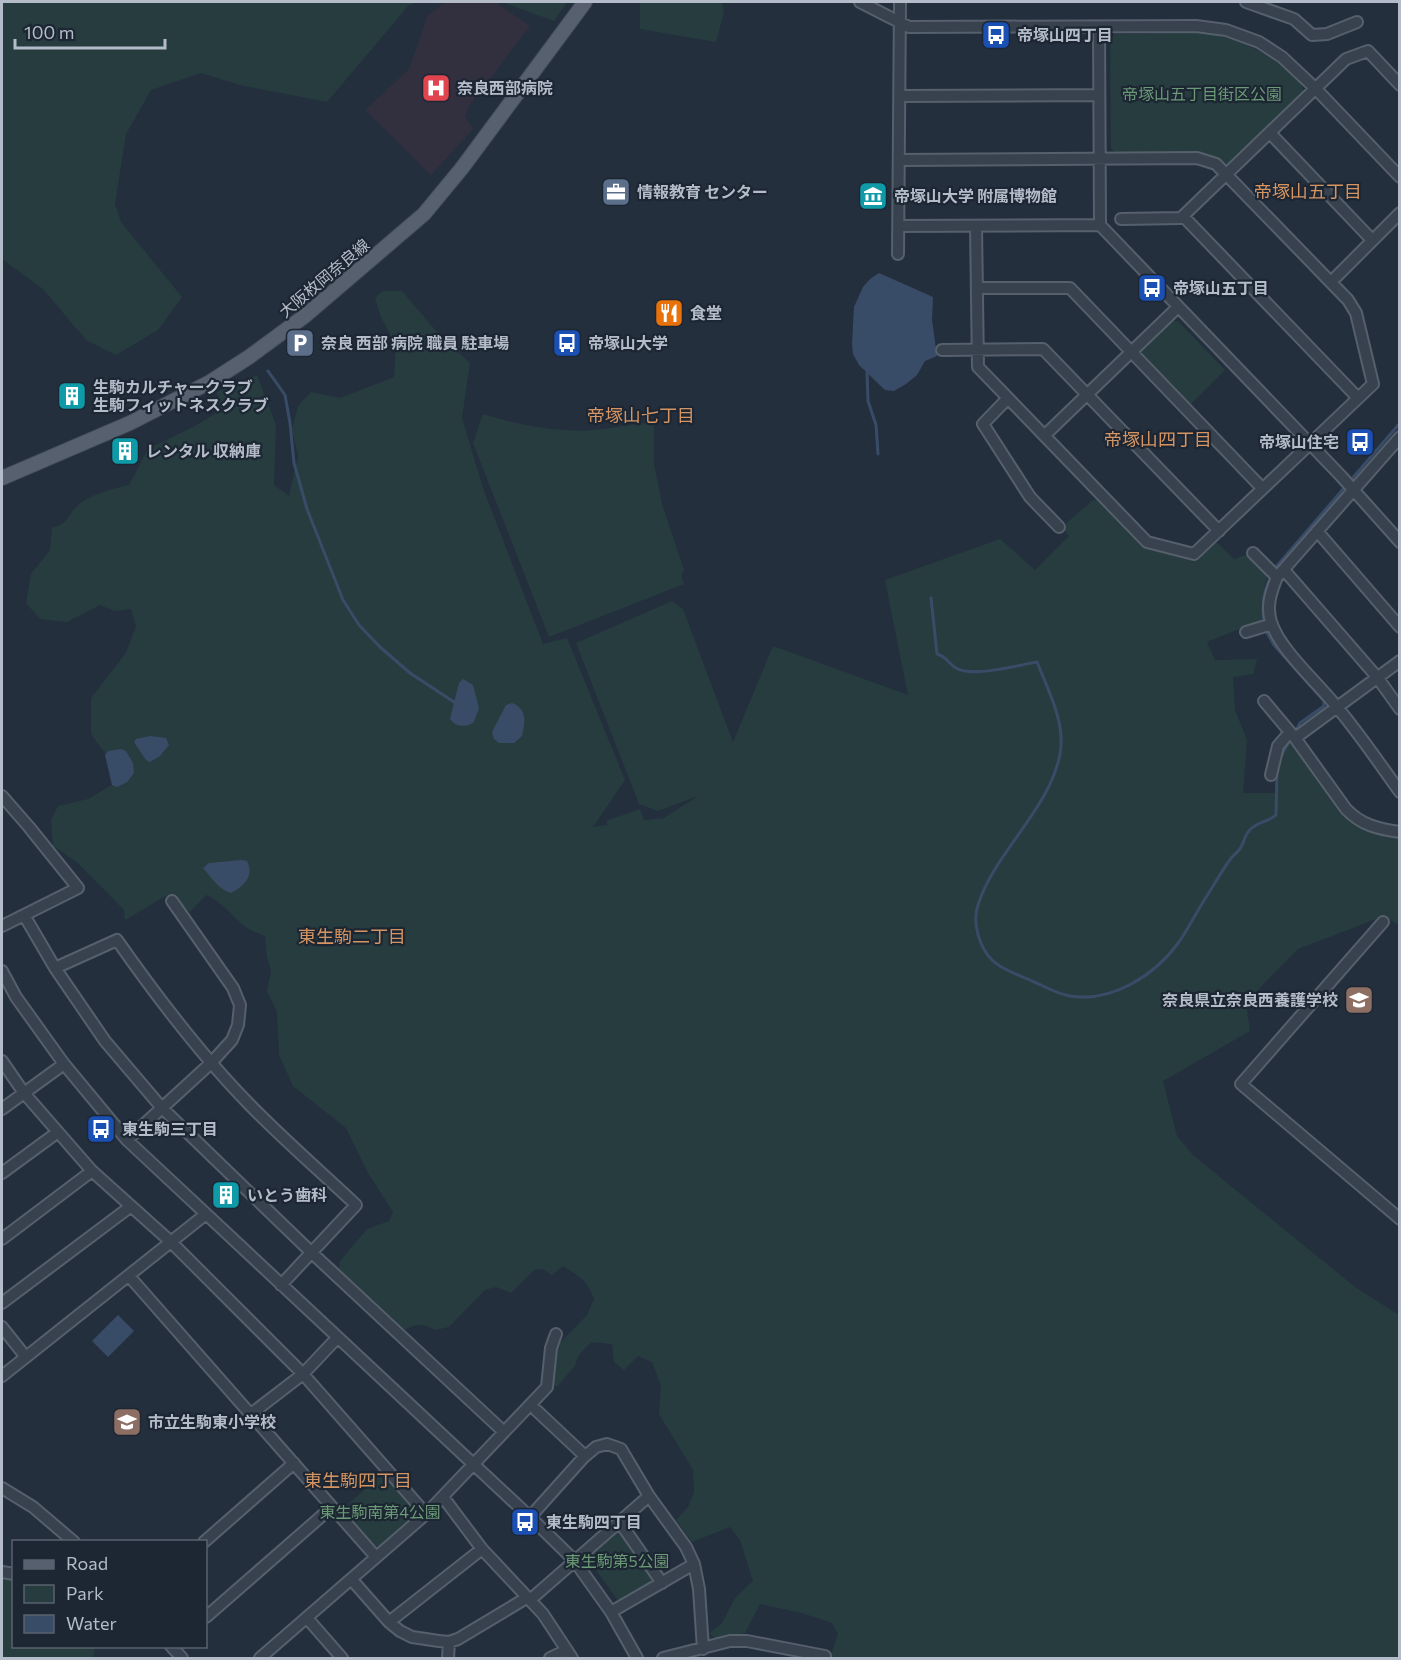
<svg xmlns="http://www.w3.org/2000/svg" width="1401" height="1660" viewBox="0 0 1401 1660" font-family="Commissioner,'Noto Sans JP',sans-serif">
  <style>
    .medical { fill: #32303f }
    .green { fill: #263c3f }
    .water { fill: #394c67 }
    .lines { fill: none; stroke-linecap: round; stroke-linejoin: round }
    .stream { stroke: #394c67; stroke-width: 3 }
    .minor-casing { stroke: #565f6c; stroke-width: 14 }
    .major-casing { stroke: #414a57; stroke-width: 16 }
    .minor { stroke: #38414e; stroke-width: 10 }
    .major { stroke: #56606e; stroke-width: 14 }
    .labels { text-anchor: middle; stroke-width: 4.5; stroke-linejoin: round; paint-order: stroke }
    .poi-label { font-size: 16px; font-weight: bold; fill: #b4bcc9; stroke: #1d2633; text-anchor: start }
    .park-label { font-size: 16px; fill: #6b9a76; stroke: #1d2633 }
    .street-label { font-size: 16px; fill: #b4bcc9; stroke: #1d2633 }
    .neighbourhood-label { font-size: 18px; fill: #d59563; stroke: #1d2633 }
  </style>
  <rect width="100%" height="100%" fill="#242f3e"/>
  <path class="medical" d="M 446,2 L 495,2 L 530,26 L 469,106 L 465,117 L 473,129 L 431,175 L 365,110 L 409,69 L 428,15 Z"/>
  <path class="green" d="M 2,2 L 418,2 L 409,5 L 327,102 L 240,85 L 201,73 L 151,90 L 126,134 L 115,204 L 121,222 L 182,297 L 158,330 L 116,355 L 86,340 L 43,289 L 2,259 Z
    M 502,2 L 567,2 L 554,21 Z
    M 640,2 L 722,2 L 724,12 L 716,42 L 640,29 Z
    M 1204,33 C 1237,39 1268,50 1292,75 C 1298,81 1303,84 1304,93 L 1231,164 C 1219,164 1208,155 1195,154 L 1116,154 L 1111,148 L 1110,39 L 1115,34 Z
    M 383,291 L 402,291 L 437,332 L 470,363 L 462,418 L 483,488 L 543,644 L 567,638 L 625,780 L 593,827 L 608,825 L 606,821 L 640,809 L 644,820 L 664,818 L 698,796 L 658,811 L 639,804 L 576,643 L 672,601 L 683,609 L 733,742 L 773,646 L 908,695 L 885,580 L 1000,539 L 1035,570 L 1069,536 L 1062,527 L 1093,500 L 1101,501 L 1145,547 L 1195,561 L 1215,541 L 1234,559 L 1249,554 L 1269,573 C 1262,590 1261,602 1262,620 L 1207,642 L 1215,660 L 1257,659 L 1253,674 L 1233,677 L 1235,710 L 1247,740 L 1243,793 L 1277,793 L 1280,761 L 1289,744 L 1292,743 L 1350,822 L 1376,833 L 1399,837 L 1399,925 L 1384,916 L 1298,949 L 1246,1002 L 1250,1031 L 1163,1081 L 1177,1136 L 1194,1156 L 1355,1287 L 1399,1315 L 1399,1658 L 830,1658 L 838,1634 L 832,1623 L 802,1613 L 760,1604 L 745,1633 L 716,1638 L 709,1634 L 722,1623 L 735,1598 L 753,1581 L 740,1540 L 730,1527 L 692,1542 L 676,1520 L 688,1507 L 694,1492 L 693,1470 L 659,1414 L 661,1385 L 652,1362 L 638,1356 L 624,1370 L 614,1362 L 612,1344 L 591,1342 L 578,1356 L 575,1366 L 557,1387 L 552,1383 L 558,1345 L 587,1315 L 594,1299 C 587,1280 579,1276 563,1266 L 552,1275 L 543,1269 L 534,1270 L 511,1293 L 496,1287 L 485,1290 L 449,1327 L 435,1330 C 423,1324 416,1323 405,1330 L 339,1269 L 340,1261 L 367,1229 L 389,1221 L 393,1212 L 368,1173 L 346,1128 L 293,1086 L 279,1055 L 277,1012 L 267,991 L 271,971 L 267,957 L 265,936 C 258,933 249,930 243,925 C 231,914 222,902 206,895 L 191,911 L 185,913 L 169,894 L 125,920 L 124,910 L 78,863 L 53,846 L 51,820 L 58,806 L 88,799 L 129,775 L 104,752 L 91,734 L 91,698 L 126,653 L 136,626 L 131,609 L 114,611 L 100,605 L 67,622 L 40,619 L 26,603 L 31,574 L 50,550 L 52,528 C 71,521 64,520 76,507 C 88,494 113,489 129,485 L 148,449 L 195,426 L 221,410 L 217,392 L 257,375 L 276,425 L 274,485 L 289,496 L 298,456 L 292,429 L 298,406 L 311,392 L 340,398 L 394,377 L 396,346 L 381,317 L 375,298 Z
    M 1170,321 L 1178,321 L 1225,370 L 1189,406 L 1141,356 L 1141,348 Z
    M 483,414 C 518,425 557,433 594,430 C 614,428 634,424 654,422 L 654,464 L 662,504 L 684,570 L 681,576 L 684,584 L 549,637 L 473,443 Z
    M 382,1473 L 415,1510 L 414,1516 L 379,1546 L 373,1546 L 342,1510 Z
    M 619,1525 L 657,1582 L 620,1603 L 584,1554 Z
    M 2,1578 L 13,1580 L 14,1646 L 95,1647 L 93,1658 L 2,1658 Z"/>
  <path class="water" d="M 879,273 L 933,297 L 932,320 L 937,356 L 925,361 L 917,375 L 906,384 L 894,391 L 885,390 L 859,365 L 853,354 L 852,344 L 854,307 L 863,287 L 870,279 Z
    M 463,679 L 473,685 L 479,708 L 474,722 C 466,728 456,727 450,719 L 459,683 Z
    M 512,703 C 528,709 525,723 522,736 L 514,743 L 499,743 L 494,739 L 492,732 L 506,705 Z
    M 150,736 L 166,738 L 169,745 L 160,756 L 150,762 L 146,760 L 134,742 L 136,739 Z
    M 121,749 L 126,751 L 133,763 L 134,773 L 127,782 L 117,787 L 112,785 L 105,755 L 108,751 Z
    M 241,860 L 247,861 C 255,876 243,887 231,893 C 219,890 211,877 203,868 L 209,863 Z
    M 118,1315 L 134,1331 L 108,1357 L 92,1341 Z"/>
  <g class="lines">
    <path class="stream" d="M 268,371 L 285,395 L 290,423 L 294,463 L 307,509 L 343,600 L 359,625 L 380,647 L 410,673 L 454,702
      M 867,373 L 868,401 L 876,425 L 878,454
      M 931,598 L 937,654 C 946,656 949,664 956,668 C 973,678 1018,665 1037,662 C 1048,690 1066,723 1060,754 C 1050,809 994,853 978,905 C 972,922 979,947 992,960 C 1002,970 1019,975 1032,981 C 1044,986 1057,994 1070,996 C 1112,1003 1155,975 1179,942 C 1188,929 1196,913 1205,899 C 1214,885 1222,870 1232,857 C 1235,854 1239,851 1241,847 C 1244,842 1245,835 1249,831 C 1255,822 1269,822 1276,815 L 1277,770
      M 1264,622 C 1261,601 1265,585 1276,567 L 1400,423
      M 1265,629 L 1274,645 L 1324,701 L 1324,706 L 1300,723 L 1295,732
      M 1280,758 L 1290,740"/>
    <g class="minor-casing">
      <path id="minor" d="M 860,2 L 909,27 L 1196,26 L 1226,30 L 1259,42 L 1282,57 L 1315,88 L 1400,177
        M 1246,2 L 1294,19 L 1312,35 L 1327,34 L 1357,22
        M 1099,27 L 1100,225 L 1341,476 L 1400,542
        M 900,96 L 1099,95
        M 1270,133 L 1372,240
        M 900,160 L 1197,158 L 1216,164 L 1348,300 L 1356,313 L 1373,384 L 1194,554 L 1147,542 L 978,367 L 976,226
        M 1183,216 L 1346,59 L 1368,51 L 1400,85
        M 1121,219 L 1181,218 L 1183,216 L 1358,398
        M 899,226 L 1100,225
        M 898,254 L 900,2
        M 1331,282 L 1400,213
        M 978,288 L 1070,288 L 1262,488
        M 942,350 L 1043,349 L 1219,531
        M 1008,398 L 983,424 L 1030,497 L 1059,527
        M 1045,435 L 1178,307
        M 1400,437 L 1277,577 C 1271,592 1266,606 1271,622 C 1280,650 1317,682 1336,706 C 1359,733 1379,763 1400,792
        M 1317,531 L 1400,627
        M 1253,553 L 1277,577
        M 1284,570 L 1377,677 L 1400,709
        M 1246,632 L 1272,624
        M 1264,701 L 1295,738 L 1346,809 C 1361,825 1378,829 1400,832
        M 1295,738 L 1400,661
        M 1271,775 L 1278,746 L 1290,732
        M 2,796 L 29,827 L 78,888 L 2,926
        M 24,915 L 55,968 L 105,1041 L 162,1108 L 312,1253 L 504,1432
        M 1383,922 L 1241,1084 L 1400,1219
        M 55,968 L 117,940 C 157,997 200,1054 249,1104 C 283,1139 320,1171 356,1205 L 281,1285
        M 2,971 L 16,997 L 64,1064 L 127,1140 L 530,1517 L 574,1560 L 611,1612 L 637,1658
        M 2,1061 L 24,1093 L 92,1171 L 171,1242 L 303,1374 L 426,1514
        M 2,1109 L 64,1064
        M 127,1140 L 211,1063 L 232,1040 L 238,1025 L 240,1005 L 233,988 L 172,901
        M 2,1173 L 58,1132
        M 2,1239 L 92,1171
        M 129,1276 L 376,1557
        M 2,1303 L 130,1207
        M 2,1327 L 25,1356
        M 2,1376 L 206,1214
        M 536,1410 L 585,1456
        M 251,1414 L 303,1374 L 337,1338
        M 2,1488 L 33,1507 L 74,1542
        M 443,1497 L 482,1549 L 543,1614 L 572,1658
        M 530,1517 L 583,1458 L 596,1447 L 607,1444 L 621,1449 L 649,1496 L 686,1547 L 694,1564 L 699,1589 L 703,1649
        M 619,1521 L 662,1583
        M 204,1542 L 294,1463
        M 2,1572 L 14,1574
        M 352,1580 L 389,1622 L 400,1631 L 412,1637 L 439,1641 L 449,1642 L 458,1639 L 528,1597
        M 530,1600 L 649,1496
        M 611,1612 L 694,1564
        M 206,1617 L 332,1507
        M 307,1618 L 342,1658
        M 389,1622 L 482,1549
        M 171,1646 L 182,1658
        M 260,1658 L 426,1514 L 547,1387 L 551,1348 L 556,1334
        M 448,1658 L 449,1642
        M 550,1658 L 567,1650
        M 663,1658 L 730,1641 L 747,1641 L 825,1656 L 824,1658"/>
    </g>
    <g class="major-casing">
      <path id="major" d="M 2,478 L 130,423 L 210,382 L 249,357 L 306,315 L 424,214 L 462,168 L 585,2"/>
    </g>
    <use href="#minor" class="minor"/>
    <use href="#major" class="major"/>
  </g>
  <defs>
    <g id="bus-square" transform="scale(1.5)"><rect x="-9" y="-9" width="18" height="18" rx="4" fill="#1a4fb4" stroke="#1d2633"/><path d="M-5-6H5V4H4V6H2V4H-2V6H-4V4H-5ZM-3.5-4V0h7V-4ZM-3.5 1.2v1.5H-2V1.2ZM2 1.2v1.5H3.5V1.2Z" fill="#fff"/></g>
    <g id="hospital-square" transform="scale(1.5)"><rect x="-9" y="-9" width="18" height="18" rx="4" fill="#e0444e" stroke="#1d2633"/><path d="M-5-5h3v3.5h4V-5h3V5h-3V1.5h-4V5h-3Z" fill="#fff"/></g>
    <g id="office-square" transform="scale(1.5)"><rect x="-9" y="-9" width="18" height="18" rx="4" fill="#5c6f8a" stroke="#1d2633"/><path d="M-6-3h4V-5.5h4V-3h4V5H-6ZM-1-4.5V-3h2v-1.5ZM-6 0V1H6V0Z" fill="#fff"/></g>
    <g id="museum-square" transform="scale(1.5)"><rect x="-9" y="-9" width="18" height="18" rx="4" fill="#0f9aa8" stroke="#1d2633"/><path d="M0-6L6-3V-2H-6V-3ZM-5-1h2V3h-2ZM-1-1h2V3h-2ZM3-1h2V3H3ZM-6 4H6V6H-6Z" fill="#fff"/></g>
    <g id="restaurant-square" transform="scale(1.5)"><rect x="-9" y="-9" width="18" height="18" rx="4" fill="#e8710a" stroke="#1d2633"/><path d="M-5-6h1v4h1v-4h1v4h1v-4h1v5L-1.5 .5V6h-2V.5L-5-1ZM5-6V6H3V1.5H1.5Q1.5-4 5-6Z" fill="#fff"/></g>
    <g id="parking-square" transform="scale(1.5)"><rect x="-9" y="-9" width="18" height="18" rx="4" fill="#5c6f8a" stroke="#1d2633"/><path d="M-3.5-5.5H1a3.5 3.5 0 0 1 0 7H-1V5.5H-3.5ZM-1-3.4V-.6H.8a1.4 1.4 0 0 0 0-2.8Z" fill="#fff"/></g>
    <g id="building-square" transform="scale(1.5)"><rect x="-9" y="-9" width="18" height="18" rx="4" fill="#0f9aa8" stroke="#1d2633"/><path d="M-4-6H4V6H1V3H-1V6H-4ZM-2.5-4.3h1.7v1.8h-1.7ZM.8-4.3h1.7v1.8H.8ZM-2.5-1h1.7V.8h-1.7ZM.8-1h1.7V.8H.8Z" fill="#fff"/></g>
    <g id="school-square" transform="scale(1.5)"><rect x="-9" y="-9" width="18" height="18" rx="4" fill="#8d6e63" stroke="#1d2633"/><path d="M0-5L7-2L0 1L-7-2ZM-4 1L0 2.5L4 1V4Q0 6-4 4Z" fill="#fff"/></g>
  </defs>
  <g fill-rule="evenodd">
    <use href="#bus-square" x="996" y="35"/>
    <use href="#hospital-square" x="436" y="88"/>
    <use href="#office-square" x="616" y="192"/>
    <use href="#museum-square" x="873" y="196"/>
    <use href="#bus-square" x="1152" y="288"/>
    <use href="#restaurant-square" x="669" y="313"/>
    <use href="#parking-square" x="300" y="343"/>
    <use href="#bus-square" x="567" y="343"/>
    <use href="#building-square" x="72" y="396"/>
    <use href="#bus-square" x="1360" y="442"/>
    <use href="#building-square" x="125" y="451"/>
    <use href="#school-square" x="1359" y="1000"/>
    <use href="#bus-square" x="101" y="1129"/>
    <use href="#building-square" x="226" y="1195"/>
    <use href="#school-square" x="127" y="1422"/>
    <use href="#bus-square" x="525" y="1522"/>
  </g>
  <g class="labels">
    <g class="poi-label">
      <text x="1017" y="41">帝塚山四丁目</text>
      <text x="457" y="94">奈良西部病院</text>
      <text x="637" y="198">情報教育 センター</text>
      <text x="894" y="202">帝塚山大学 附属博物館</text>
      <text x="1173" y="294">帝塚山五丁目</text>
      <text x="690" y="319">食堂</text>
      <text x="321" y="349">奈良 西部 病院 職員 駐車場</text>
      <text x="588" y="349">帝塚山大学</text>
      <text x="93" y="393">生駒カルチャークラブ<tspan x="93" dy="18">生駒フィットネスクラブ</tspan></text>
      <text x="1339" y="448" text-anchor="end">帝塚山住宅</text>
      <text x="146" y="457">レンタル 収納庫</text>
      <text x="1338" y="1006" text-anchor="end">奈良県立奈良西養護学校</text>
      <text x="122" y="1135">東生駒三丁目</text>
      <text x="247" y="1201">いとう歯科</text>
      <text x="148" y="1428">市立生駒東小学校</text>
      <text x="546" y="1528">東生駒四丁目</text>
    </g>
    <g class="park-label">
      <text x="1202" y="100">帝塚山五丁目街区公園</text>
      <text x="380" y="1518">東生駒南第4公園</text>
      <text x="617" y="1567">東生駒第5公園</text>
    </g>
    <g class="street-label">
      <text transform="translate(324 278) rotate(-40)" y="6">大阪枚岡奈良線</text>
    </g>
    <g class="neighbourhood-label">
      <text x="1308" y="198">帝塚山五丁目</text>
      <text x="641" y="422">帝塚山七丁目</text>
      <text x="1158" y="446">帝塚山四丁目</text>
      <text x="352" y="943">東生駒二丁目</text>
      <text x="358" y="1487">東生駒四丁目</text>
    </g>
  </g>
  <rect width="1401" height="1660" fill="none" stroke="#b4bcc9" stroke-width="6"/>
  <rect x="12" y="1540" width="195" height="108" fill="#1d2633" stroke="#59626f" stroke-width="1.5"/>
  <rect x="24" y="1560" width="30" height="9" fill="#56606e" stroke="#59626f" stroke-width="1.5"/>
  <text x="66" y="1570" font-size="18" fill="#b4bcc9">Road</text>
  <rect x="24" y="1585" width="30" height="18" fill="#263c3f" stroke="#59626f" stroke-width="1.5"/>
  <text x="66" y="1600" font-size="18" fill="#b4bcc9">Park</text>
  <rect x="24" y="1615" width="30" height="18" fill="#394c67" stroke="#59626f" stroke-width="1.5"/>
  <text x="66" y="1630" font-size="18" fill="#b4bcc9">Water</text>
  <path d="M15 39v9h150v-9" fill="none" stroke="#b4bcc9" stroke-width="3"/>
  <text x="24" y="39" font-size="18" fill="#b4bcc9" stroke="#1d2633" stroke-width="4.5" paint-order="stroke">100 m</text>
</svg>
